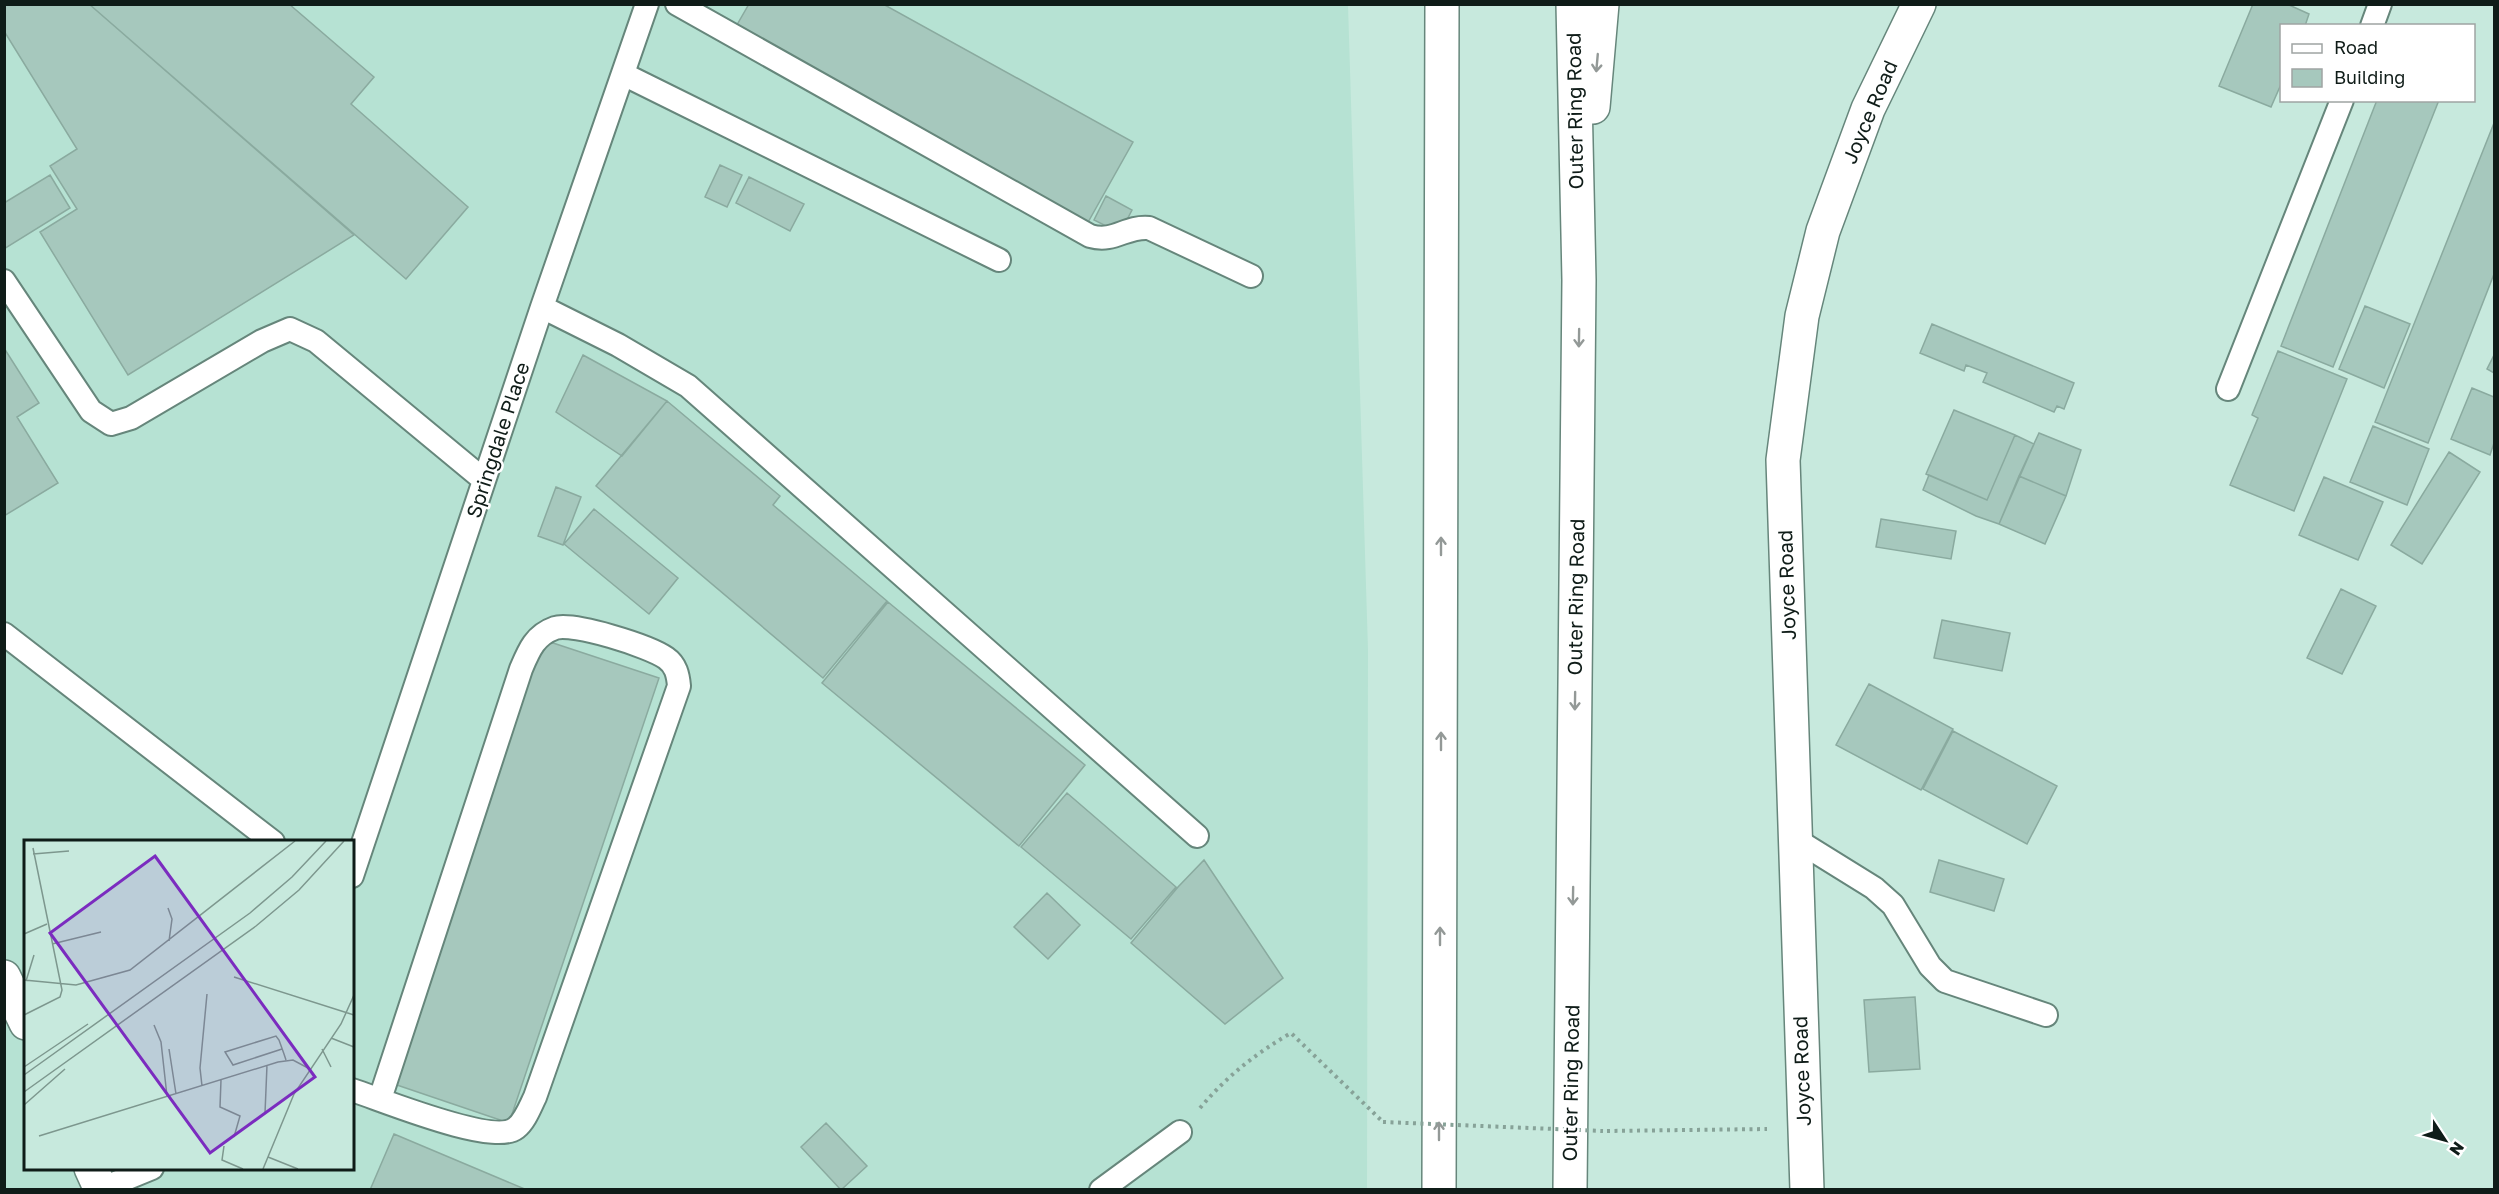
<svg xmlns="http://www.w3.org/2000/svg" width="2499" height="1194" viewBox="0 0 2499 1194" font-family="'Golos Text',sans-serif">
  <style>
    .built { fill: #b6e2d3; fill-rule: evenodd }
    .building { fill: #a6c8bd; stroke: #8aaa9f; stroke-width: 1.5 }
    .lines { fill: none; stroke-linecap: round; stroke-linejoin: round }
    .service-casing { stroke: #66867b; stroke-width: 26 }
    .minor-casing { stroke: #66867b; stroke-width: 36 }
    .motorway-casing { stroke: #66867b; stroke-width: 36 }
    .path { stroke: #87a298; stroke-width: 4; stroke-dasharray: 3 4.5; stroke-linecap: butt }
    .service { stroke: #fff; stroke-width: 22 }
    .minor { stroke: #fff; stroke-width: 33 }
    .motorway { stroke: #fff; stroke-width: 33 }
    .path-bridge { stroke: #87a298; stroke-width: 4; stroke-dasharray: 3 4.5; stroke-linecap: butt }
    .oneway { stroke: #939997 }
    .labels { text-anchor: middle; stroke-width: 5; stroke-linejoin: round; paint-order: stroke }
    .street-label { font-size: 20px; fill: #0f1c18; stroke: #fff }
    .inset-road { fill: none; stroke: #7d978e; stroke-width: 1.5 }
    .view { fill: #7b2cbf; fill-opacity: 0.15; stroke: #7b2cbf; stroke-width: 3 }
    .inset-edge { fill: none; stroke: #0f1c18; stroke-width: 3 }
  </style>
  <rect width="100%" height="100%" fill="#c7e9dd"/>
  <path class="built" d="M 5,5 L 1348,5 L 1368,650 L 1367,1189 L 5,1190 ZM 26,842 L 352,842 L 352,1168 L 26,1168 Z"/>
  <path class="building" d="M 4,4 L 89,4 L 354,235 L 128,375 L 40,232 L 77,209 L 50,166 L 77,149 L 4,31 Z
    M 89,4 L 289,4 L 374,77 L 351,104 L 468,207 L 406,279 Z
    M 749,4 L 883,4 L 1133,142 L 1087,224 L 734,30 Z
    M 2253,4 L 2287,4 L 2309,14 L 2305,26 L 2282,26 L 2282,82 L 2271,107 L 2219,86 Z
    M 2377,100 L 2439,100 L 2333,367 L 2281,346 Z
    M 2494,123 L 2494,274 L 2428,443 L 2375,422 Z
    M 720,165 L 742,175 L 727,207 L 705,197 Z
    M 50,175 L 70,208 L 4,249 L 4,203 Z
    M 749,177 L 804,204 L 790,231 L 736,203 Z
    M 1106,196 L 1132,210 L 1120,233 L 1094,220 Z
    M 2365,306 L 2410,324 L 2384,388 L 2339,369 Z
    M 1932,324 L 2074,383 L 2064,409 L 2057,406 L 2054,412 L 1983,382 L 1987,373 L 1966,365 L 1964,371 L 1920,353 Z
    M 4,348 L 39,403 L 17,417 L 58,483 L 4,516 Z
    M 2278,351 L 2347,379 L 2294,511 L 2230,485 L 2258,418 L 2252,415 Z
    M 583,355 L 667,401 L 622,456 L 556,412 Z
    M 2494,355 L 2494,373 L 2487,369 Z
    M 2472,388 L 2494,397 L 2494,443 L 2490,455 L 2451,439 Z
    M 667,401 L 780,496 L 773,505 L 887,601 L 823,678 L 596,486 Z
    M 1954,410 L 2015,435 L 1987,500 L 1926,474 Z
    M 2373,426 L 2429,449 L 2407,505 L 2350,482 Z
    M 2039,433 L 2081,450 L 2066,496 L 2019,476 Z
    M 2015,435 L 2034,444 L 1999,524 L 1976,516 L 1923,490 L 1929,475 L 1987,500 Z
    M 2449,452 L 2480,472 L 2422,564 L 2391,545 Z
    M 2019,476 L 2066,496 L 2045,544 L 1999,524 Z
    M 2324,477 L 2383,502 L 2358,560 L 2299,535 Z
    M 556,487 L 581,497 L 563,545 L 538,536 Z
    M 594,509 L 678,578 L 649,614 L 564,544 Z
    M 1881,519 L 1956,531 L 1951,559 L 1876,547 Z
    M 2341,589 L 2376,606 L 2342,674 L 2307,658 Z
    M 888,602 L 1085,765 L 1019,846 L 822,683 Z
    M 1942,620 L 2010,633 L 2002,671 L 1934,658 Z
    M 541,639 L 659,678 L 509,1123 L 391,1083 Z
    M 1869,684 L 1953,729 L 1921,790 L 1836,745 Z
    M 1953,731 L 2057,786 L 2027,844 L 1923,789 Z
    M 1067,793 L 1176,887 L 1131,939 L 1021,847 Z
    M 1204,860 L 1283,978 L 1225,1024 L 1131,943 L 1178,887 Z
    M 1939,860 L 2004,879 L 1994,911 L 1930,892 Z
    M 1047,893 L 1080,925 L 1048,959 L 1014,927 Z
    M 1915,997 L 1920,1069 L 1869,1072 L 1864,1000 Z
    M 826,1123 L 867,1166 L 841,1190 L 801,1147 Z
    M 394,1134 L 527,1190 L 370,1190 Z"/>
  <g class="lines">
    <g class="service-casing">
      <path id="service" d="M 677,4 L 1090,236 C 1115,243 1125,226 1149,228 L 1251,276
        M 2372,26 L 2380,4
        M 623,74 L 999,260
        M 4,281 L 91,411 L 111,424 L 131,418 L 262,341 L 290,329 L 316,341 L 484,480
        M 542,307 L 618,345 L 688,386 L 1197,836
        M 2228,389 L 2342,100
        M 4,634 L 273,842
        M 1795,839 L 1874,888 L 1893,905 L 1930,966 L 1945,981 L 2046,1015
        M 352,876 L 542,307 L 647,4
        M 352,1090 C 383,1100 493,1146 516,1128 C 525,1121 530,1107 535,1097 L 679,686 C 678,675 676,665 666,658 C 649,646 573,622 555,628 C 535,635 529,650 521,669 L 380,1099
        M 101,1189 L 152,1168
        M 1101,1190 L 1180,1132"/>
    </g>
    <g class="minor-casing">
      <path id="minor" d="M 4,977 L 26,1023
        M 91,1168 L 101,1190
        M 1807,1190 L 1783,460 L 1802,316 L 1823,231 L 1868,109 L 1919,4"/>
    </g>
    <g class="motorway-casing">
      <path id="motorway" d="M 1593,107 L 1602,4
        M 1439,1190 L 1442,4
        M 1570,1190 L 1579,280 L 1573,4"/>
    </g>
    <path class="path" d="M 1200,1108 C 1227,1076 1255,1054 1291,1033 L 1383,1122
      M 1607,1131 L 1767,1129"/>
    <use href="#service" class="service"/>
    <use href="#minor" class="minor"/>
    <use href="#motorway" class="motorway"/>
    <path class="path-bridge" d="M 1383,1122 L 1603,1131"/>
  </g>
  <defs><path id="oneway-shaft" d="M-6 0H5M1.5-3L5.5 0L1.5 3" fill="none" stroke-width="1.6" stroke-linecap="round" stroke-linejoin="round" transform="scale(1.5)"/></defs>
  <g class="oneway">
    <use href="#oneway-shaft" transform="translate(1597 63) rotate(95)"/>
    <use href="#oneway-shaft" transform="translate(1579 338) rotate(91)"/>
    <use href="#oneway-shaft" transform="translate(1441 546) rotate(-90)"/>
    <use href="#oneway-shaft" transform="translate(1575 701) rotate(91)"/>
    <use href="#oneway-shaft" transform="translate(1441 741) rotate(-90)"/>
    <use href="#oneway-shaft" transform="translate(1573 896) rotate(91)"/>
    <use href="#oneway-shaft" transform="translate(1440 936) rotate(-90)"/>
    <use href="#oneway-shaft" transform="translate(1439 1131) rotate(-90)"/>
  </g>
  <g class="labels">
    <g class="street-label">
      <text transform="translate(1575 111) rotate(-91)" y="7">Outer Ring Road</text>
      <text transform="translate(1870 112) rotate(-67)" y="7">Joyce Road</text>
      <text transform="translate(498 440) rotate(-72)" y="7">Springdale Place</text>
      <text transform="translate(1787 585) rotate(-92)" y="7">Joyce Road</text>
      <text transform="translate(1576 597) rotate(-89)" y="7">Outer Ring Road</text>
      <text transform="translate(1802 1071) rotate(-92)" y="7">Joyce Road</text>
      <text transform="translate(1571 1083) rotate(-89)" y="7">Outer Ring Road</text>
    </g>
  </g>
  <g transform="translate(24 840)">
    <rect width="330" height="330" fill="#c7e9dd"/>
    <path class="inset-road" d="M 9,14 L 45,11M 144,68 L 148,79 L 145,101M 0,94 L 23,84M 28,104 L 77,92M 210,137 L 330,175M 0,140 L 52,145 L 106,130 L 271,1M 2,141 L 10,115M 0,175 L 36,157 L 38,150 L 9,8M 130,185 L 137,202 L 143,256M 307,198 L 330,207M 145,209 L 152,254M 258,209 L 209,225 L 201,212 L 252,196 L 255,200 L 260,214 L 262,220M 298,209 L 307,227M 0,227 L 64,184M 0,235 L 226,73 L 268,37 L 302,1M 197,240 L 196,267 L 216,276 L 210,297M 178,246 L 176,228 L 183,154M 0,252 L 232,86 L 275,50 L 320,1M 0,265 L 41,229M 241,273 L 243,225M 15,296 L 254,222 L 269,220 L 284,228M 200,306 L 198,320 L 219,329M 244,317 L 274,329M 239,329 L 270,254 L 317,184 L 330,155"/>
    <path class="view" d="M 131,16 L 291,237 L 186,313 L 26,93 Z"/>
    <rect width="330" height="330" class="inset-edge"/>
  </g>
  <rect width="2499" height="1194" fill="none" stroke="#0f1c18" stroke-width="12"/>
  <rect x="2280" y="24" width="195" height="78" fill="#ffffff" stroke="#9fa4a3" stroke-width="1.5"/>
  <rect x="2292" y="44" width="30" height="9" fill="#ffffff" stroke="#9fa4a3" stroke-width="1.5"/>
  <text x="2334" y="54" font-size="18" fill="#0f1c18">Road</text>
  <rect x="2292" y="69" width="30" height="18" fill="#a6c8bd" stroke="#9fa4a3" stroke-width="1.5"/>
  <text x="2334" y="84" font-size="18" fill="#0f1c18">Building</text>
  <g transform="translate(2445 1140) rotate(126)" stroke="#ffffff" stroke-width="4.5" paint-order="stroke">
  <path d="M0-4.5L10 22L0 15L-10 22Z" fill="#0f1c18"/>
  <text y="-9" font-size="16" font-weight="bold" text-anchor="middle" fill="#0f1c18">N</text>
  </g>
</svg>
